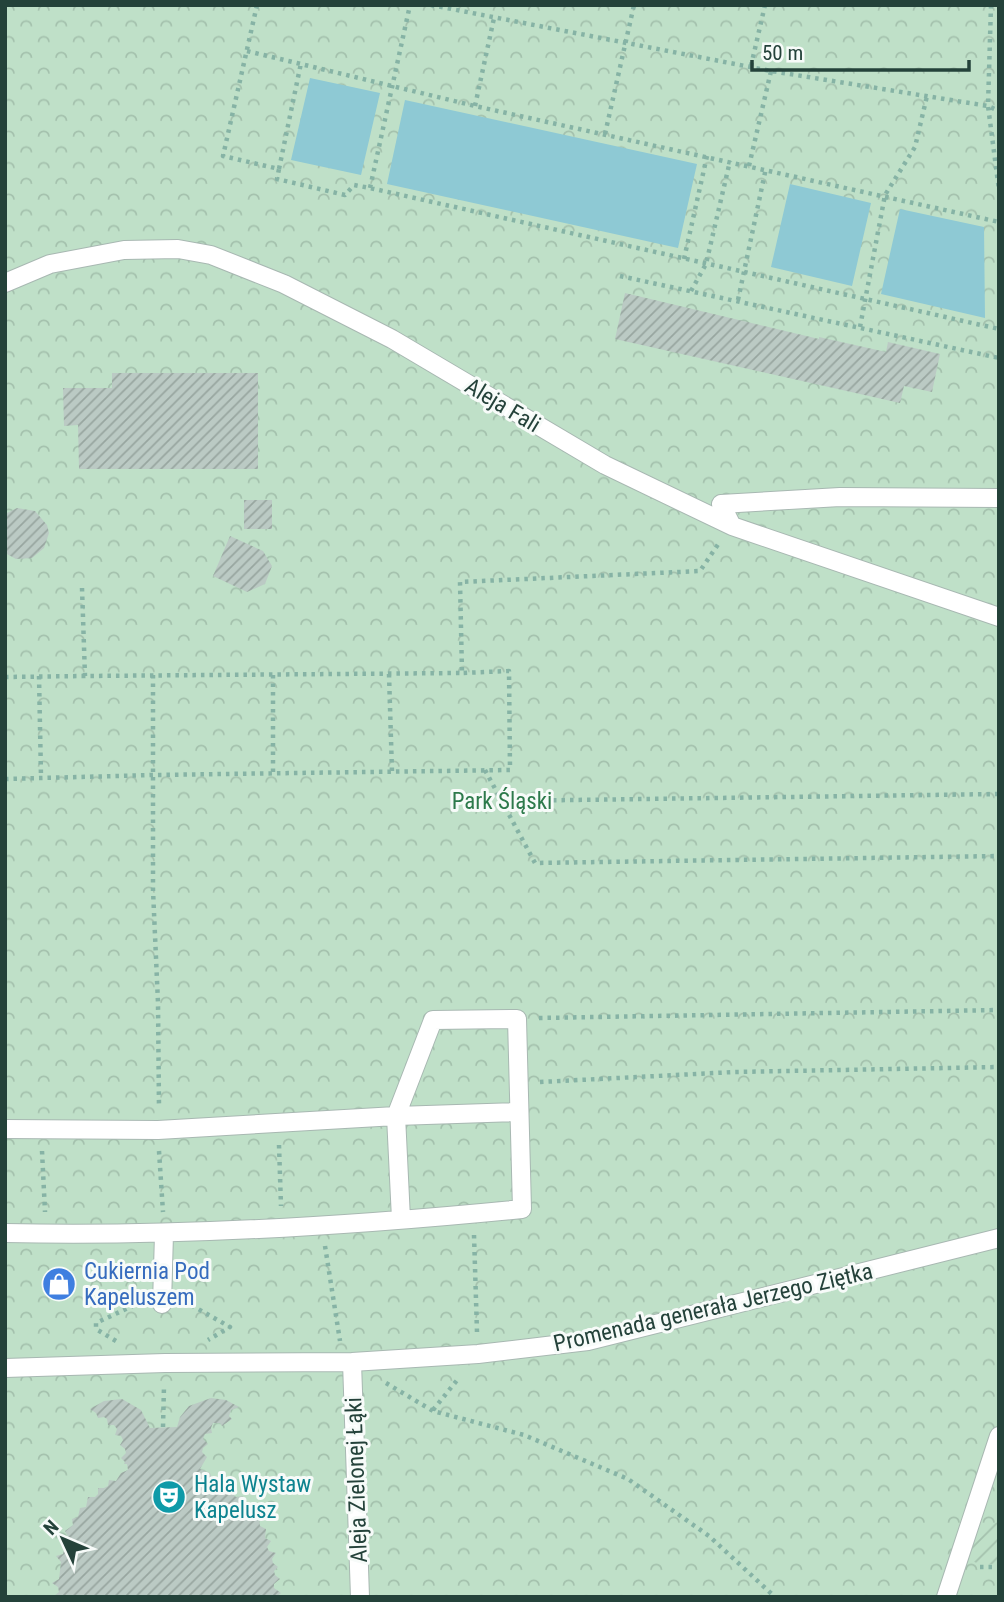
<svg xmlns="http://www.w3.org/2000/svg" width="1004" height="1602" viewBox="0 0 1004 1602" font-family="'Roboto Condensed',sans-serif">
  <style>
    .park { fill: url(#park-crowns) }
    .garden { fill: url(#garden-furrows) }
    .water { fill: #8ec9d4 }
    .building { fill: url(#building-hatch) }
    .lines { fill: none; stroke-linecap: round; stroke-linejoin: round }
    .pedestrian-casing { stroke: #a8b8b2; stroke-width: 20 }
    .path { stroke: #86b3a5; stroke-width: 4.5; stroke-dasharray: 3.5 5; stroke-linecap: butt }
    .pedestrian { stroke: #fff; stroke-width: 18 }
    .labels { text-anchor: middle; stroke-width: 6; stroke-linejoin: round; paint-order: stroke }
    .street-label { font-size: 23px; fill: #24423a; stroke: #f7fbf9 }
    .park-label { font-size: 23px; fill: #2d7a4b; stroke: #f7fbf9 }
    .shop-label { font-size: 23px; fill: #366cbe; stroke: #f7fbf9; text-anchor: start }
    .culture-label { font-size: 23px; fill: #0d838f; stroke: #f7fbf9; text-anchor: start }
  </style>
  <defs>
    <pattern id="park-crowns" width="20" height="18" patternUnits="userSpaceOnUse" patternTransform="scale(1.75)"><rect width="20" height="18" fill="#bfe0c8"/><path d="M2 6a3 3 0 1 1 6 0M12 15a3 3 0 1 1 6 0" fill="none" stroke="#a4c1ad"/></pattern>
    <pattern id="garden-furrows" width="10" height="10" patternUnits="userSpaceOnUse" patternTransform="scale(1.75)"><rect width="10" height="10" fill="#bfe0c8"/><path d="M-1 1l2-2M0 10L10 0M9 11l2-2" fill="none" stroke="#a4c1ad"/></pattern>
    <pattern id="building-hatch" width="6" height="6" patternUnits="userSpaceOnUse" patternTransform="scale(1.75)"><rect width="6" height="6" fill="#bbcac4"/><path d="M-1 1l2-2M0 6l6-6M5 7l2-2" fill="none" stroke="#98a6a0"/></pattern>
  </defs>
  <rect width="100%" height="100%" fill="#e6efeb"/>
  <path class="park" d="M 5,5 L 999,5 L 999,1597 L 5,1597 Z"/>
  <path class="garden" d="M 999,1522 L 999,1564 C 987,1564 975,1567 968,1556 L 978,1527 Z"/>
  <path class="water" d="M 310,78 L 380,93 L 361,175 L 291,160 Z
    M 405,100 L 697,164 L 678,248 L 387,184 Z
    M 790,184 L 871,203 L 852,286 L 771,267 Z
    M 900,209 L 984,227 L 985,318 L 881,294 Z"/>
  <path class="building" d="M 625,293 L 819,339 L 819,337 L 886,352 L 888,342 L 940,354 L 932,392 L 904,386 L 900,403 L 615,339 Z
    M 112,373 L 258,373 L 258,469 L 79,469 L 78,425 L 64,426 L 63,388 L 112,388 Z
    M 244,500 L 272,500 L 272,529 L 244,529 Z
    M 17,508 L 35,511 L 47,525 L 49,533 L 44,548 L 32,558 L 16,559 L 5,553 L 5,514 Z
    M 230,536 L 263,551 L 272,566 L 265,584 L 247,592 L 213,576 Z
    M 57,1271 L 67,1277 L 67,1294 L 46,1293 L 47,1276 Z
    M 211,1398 L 226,1400 L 239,1407 L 231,1410 L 229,1416 L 232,1419 L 222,1426 L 220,1423 L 213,1423 L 211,1428 L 212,1433 L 205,1434 L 203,1439 L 208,1444 L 203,1448 L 202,1452 L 207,1457 L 200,1469 L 210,1473 L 212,1479 L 216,1481 L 223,1480 L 223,1486 L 236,1497 L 243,1496 L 243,1502 L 252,1506 L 250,1512 L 253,1516 L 259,1517 L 260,1526 L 266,1529 L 265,1538 L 271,1541 L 267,1547 L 269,1551 L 276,1553 L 272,1559 L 273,1563 L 278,1567 L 274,1571 L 275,1575 L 280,1579 L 274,1584 L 274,1588 L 281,1593 L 276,1597 L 53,1597 L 59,1592 L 58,1587 L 52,1583 L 59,1579 L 61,1562 L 56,1556 L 63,1554 L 64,1549 L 60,1543 L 66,1541 L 68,1537 L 65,1531 L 73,1525 L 72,1519 L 78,1517 L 80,1508 L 86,1507 L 88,1497 L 95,1497 L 98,1494 L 98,1488 L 104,1488 L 108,1486 L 109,1480 L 116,1481 L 121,1473 L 128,1470 L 127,1464 L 124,1464 L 125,1462 L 121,1458 L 126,1453 L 125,1449 L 120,1445 L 123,1440 L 121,1436 L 115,1435 L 117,1429 L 114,1425 L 108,1425 L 107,1419 L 104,1417 L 98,1418 L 96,1413 L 90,1409 L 104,1401 L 122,1399 L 141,1410 L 150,1428 L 177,1427 L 180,1417 L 189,1406 Z"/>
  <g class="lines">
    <g class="pedestrian-casing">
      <path id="pedestrian" d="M 5,283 L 50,264 L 124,250 L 178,249 L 211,255 L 284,284 L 392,339 L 605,465 L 732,526 L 999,617
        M 732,526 L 721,504 L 840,497 L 999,498
        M 5,1129 L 158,1130 L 396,1116 L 519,1112
        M 5,1233 C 178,1237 350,1226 522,1209 L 517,1019 L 433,1020 L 396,1116 L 401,1219
        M 162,1304 L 164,1234
        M 352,1362 L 360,1597
        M 5,1368 L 165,1363 L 352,1362 L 478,1354 L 588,1341 L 999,1238
        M 946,1597 L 999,1436"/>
    </g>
    <path class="path" d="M 257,5 L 223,156 L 279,169 L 277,179 L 345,195 L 354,185 L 370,188 L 999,329
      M 431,5 L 771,71 L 988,106 L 999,111
      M 991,5 L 988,106 L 999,190
      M 247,51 L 475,106 L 999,222
      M 751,66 L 765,5
      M 475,106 L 494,18
      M 605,134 L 634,5
      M 749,166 L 771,71
      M 279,169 L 301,63
      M 370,188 L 410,5
      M 684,259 L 707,156
      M 620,276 L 999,358
      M 691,291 L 706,264 L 730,161
      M 738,300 L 766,168
      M 860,327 L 885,195 L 915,147 L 927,96
      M 82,588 L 85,676 L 462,673 L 460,582 L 700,571 L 719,543
      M 389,674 L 392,772
      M 153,675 L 153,890 L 158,1003 L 159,1108
      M 273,675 L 273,774
      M 39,676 L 41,777
      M 5,677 L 85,676
      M 485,770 L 535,863 L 999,856
      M 5,779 L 153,775 L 510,770 L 509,671 L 462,673
      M 502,801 L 999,794
      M 539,1018 L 999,1010
      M 540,1082 L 734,1072 L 999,1067
      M 279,1145 L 281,1206
      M 42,1151 L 45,1212
      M 159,1151 L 163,1212
      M 474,1235 L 477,1332
      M 325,1246 L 340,1341
      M 184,1301 L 230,1327 L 208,1340
      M 116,1341 L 96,1329 L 96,1323 L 141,1302
      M 386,1383 L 433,1411 L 524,1435 L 628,1479 L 709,1536 L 775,1597
      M 433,1410 L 458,1379
      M 163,1427 L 164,1386
      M 980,1567 L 999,1567"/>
    <use href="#pedestrian" class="pedestrian"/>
  </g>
  <defs>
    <g id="shop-disc" transform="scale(1.75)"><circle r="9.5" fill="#3f7fe0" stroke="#f7fbf9"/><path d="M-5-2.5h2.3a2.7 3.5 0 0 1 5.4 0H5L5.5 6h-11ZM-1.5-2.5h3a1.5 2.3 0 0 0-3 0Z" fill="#fff"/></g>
    <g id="theatre-disc" transform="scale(1.75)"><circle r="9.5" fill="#0f9aa8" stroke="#f7fbf9"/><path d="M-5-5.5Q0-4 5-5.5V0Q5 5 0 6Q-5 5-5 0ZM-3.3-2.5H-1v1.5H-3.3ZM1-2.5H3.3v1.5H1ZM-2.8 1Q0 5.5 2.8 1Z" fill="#fff"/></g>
  </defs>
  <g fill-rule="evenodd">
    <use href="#shop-disc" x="59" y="1284"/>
    <use href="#theatre-disc" x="169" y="1497"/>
  </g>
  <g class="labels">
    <g class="street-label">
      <text transform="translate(503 405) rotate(31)" y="8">Aleja Fali</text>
      <text transform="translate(713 1307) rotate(-13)" y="8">Promenada generała Jerzego Ziętka</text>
      <text transform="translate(356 1480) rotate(-92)" y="8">Aleja Zielonej Łąki</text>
    </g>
    <g class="park-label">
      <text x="502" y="809">Park Śląski</text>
    </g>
    <g class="shop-label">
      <text x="84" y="1279">Cukiernia Pod<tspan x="84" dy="26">Kapeluszem</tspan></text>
    </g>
    <g class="culture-label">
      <text x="194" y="1492">Hala Wystaw<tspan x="194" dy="26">Kapelusz</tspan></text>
    </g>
  </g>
  <rect width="1004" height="1602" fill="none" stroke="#24423a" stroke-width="14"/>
  <g transform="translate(63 1539) rotate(314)" stroke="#f7fbf9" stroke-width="5" paint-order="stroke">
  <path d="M0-5L12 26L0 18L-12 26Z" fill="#24423a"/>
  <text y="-10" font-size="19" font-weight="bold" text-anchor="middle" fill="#24423a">N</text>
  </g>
  <path d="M752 60v10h217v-10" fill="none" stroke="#24423a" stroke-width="3.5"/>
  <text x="762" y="60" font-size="21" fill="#24423a" stroke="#f7fbf9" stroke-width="5" paint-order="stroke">50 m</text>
</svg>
